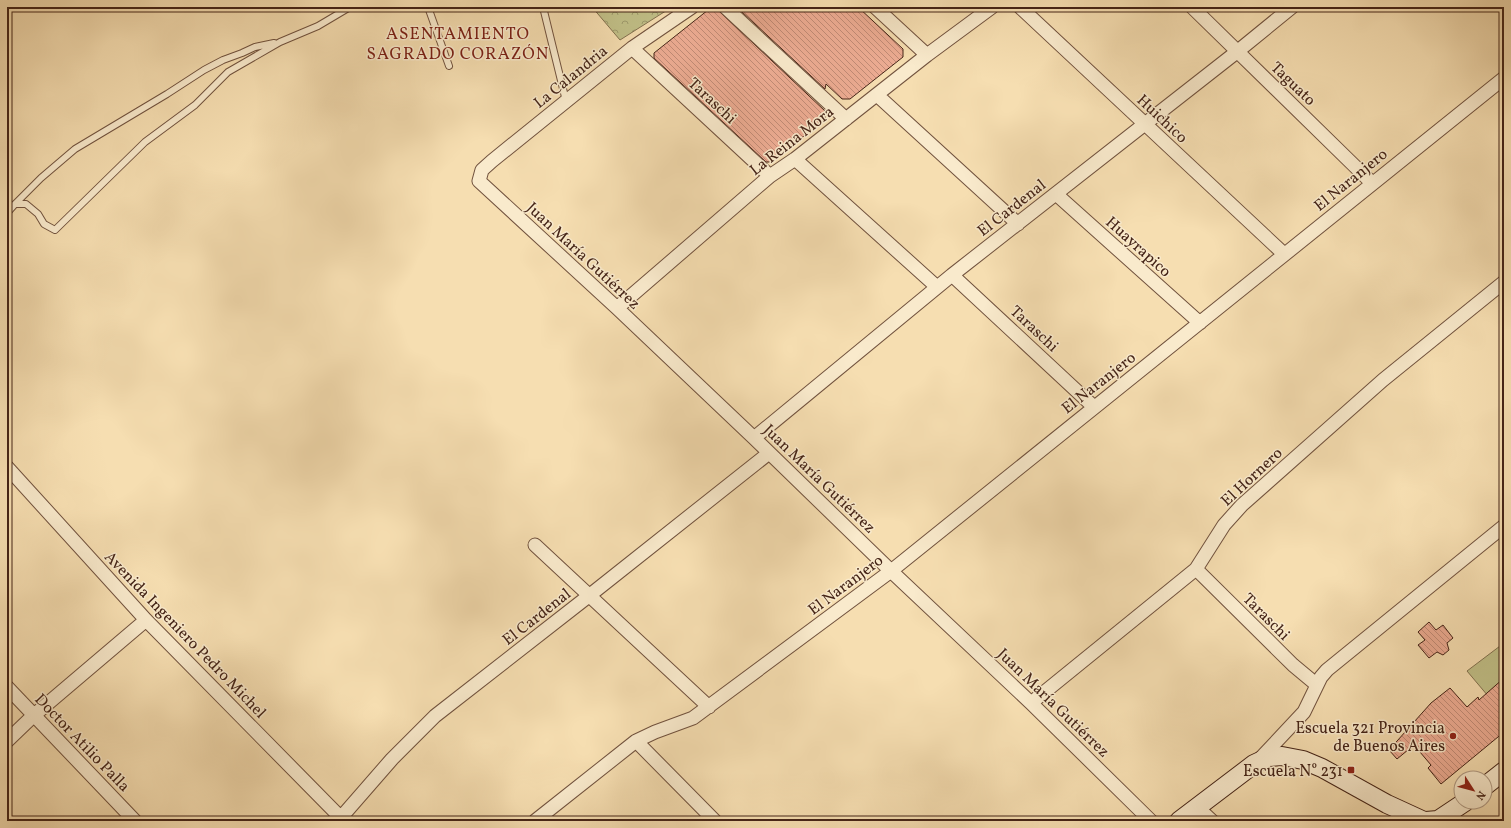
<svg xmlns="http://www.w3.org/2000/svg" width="1511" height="828" viewBox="0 0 1511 828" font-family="Vollkorn,serif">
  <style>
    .park { fill: url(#park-crowns); stroke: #837250 }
    .garden { fill: #c1c088; stroke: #837250 }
    .building { fill: url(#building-back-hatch); stroke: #452417 }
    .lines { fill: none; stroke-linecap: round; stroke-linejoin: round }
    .lane-casing { stroke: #71523e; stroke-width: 8 }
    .street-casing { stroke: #71523e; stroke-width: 15 }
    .secondary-casing { stroke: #452417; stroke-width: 20 }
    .lane { stroke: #f9eacc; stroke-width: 6 }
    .street { stroke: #f9eacc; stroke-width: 13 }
    .secondary { stroke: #f9eacc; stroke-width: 18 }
    .poi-dot { fill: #8f2418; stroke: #f9eacc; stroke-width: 1.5 }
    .labels { text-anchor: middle; stroke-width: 3; stroke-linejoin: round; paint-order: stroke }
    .street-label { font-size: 16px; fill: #452417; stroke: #f9eacc }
    .poi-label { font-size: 16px; fill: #452417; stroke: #f9eacc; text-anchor: end }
    .neighbourhood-label { font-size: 17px; letter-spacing: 1px; fill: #7a1f14; stroke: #f9eacc }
  </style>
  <defs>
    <pattern id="park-crowns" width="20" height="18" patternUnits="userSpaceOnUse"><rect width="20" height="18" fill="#c1c088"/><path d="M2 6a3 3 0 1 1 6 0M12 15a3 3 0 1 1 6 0" fill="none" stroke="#9f9c6e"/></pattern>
    <pattern id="building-back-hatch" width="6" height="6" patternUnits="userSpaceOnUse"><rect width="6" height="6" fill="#edac93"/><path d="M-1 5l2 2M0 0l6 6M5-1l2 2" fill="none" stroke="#c28c77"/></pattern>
  </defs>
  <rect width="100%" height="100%" fill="#f6deb1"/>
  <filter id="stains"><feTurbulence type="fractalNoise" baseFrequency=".005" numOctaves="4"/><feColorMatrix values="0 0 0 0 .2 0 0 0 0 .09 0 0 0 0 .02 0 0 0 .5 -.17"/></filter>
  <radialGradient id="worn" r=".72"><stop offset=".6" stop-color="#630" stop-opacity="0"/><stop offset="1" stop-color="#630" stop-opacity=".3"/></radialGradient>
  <path class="park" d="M 592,7 L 672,7 L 620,40 Z"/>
  <path class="garden" d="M 1504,643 L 1504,679 L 1499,709 L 1467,671 Z"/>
  <path class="building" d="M 742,7 L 858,7 L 903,49 L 903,57 L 850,99 L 842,99 L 826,84 L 825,89 L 741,11 L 746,11 Z
    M 708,10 L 718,10 L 825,111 L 825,119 L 772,162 L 766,162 L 654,58 L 654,53 Z
    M 1429,622 L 1436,630 L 1443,625 L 1453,638 L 1447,643 L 1449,650 L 1443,655 L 1437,652 L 1429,658 L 1418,645 L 1425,640 L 1418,632 Z
    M 1504,678 L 1504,732 L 1441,784 L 1428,768 L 1431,765 L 1414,745 L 1397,759 L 1389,750 L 1431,703 L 1450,688 L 1467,707 L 1478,697 L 1479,700 Z"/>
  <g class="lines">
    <g class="lane-casing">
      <path id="lane" d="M 428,7 L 449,66
        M 543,7 L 566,101
        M 15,204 L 41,178 L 75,149 L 167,94 L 204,70 L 223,60 L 242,53 L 255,47 L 274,43
        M 7,213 L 15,204 L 26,204 L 38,214 L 44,224 L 55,230 L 145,142 L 195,105 L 228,72 L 280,42 L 318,26 L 350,7"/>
    </g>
    <g class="street-casing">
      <path id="street" d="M 692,7 L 632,48 L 492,161 L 482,170 L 479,181 L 617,308 L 754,438 L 891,571 L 1031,703 L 1151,821
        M 725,7 L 846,119
        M 875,7 L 927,55
        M 1020,7 L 1284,254
        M 1192,7 L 1372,183
        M 632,48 L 770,176
        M 877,95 L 1018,224
        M 795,159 L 937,287
        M 1056,194 L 1200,323
        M 952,275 L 1094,407
        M 617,308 L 770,176 L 795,159 L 927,55 L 992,7
        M 754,438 L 952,275 L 1238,51 L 1292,7
        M 7,467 L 146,620 L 344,821
        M 535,545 L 709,707
        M 1196,569 L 1293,665 L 1317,685
        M 7,687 L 135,821
        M 1031,703 L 1196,569 L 1224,525 L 1242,505 L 1383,380 L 1504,282
        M 7,741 L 33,716 L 146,620
        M 636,741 L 715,821
        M 1259,760 L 1304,712 L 1321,677 L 1327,670 L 1504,526
        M 1197,807 L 1212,821
        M 338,821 L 392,759 L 435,716 L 590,595 L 769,453
        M 535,821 L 636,741 L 655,732 L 693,718 L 891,571 L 1504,78"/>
    </g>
    <g class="secondary-casing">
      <path id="secondary" d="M 1485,786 L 1504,771
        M 1179,821 L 1254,764 L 1269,757 L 1282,756 L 1303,760 L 1322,768 L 1387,804 L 1424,821
        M 1426,821 L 1438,820 L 1465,802"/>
    </g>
    <use href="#lane" class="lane"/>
    <use href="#street" class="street"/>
    <use href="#secondary" class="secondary"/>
  </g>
  <g class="poi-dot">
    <circle cx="1453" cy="736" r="4"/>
    <rect x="1347" y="766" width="8" height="8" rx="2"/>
  </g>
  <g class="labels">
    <g class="street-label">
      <text transform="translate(570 76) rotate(-39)" y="6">La Calandria</text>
      <text transform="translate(1294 83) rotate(44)" y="6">Taguato</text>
      <text transform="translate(713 100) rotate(43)" y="6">Taraschi</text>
      <text transform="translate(1163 118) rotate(43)" y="6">Huichico</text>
      <text transform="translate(791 140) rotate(-38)" y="6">La Reina Mora</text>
      <text transform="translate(1350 179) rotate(-39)" y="6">El Naranjero</text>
      <text transform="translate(1011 207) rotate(-38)" y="6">El Cardenal</text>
      <text transform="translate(1139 246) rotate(42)" y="6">Huayrapico</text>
      <text transform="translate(584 255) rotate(43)" y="6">Juan María Gutiérrez</text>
      <text transform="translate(1035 328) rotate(43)" y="6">Taraschi</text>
      <text transform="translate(1098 382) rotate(-38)" y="6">El Naranjero</text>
      <text transform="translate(1251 476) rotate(-43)" y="6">El Hornero</text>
      <text transform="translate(820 478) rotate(44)" y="6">Juan María Gutiérrez</text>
      <text transform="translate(845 584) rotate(-37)" y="6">El Naranjero</text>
      <text transform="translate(536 616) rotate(-38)" y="6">El Cardenal</text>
      <text transform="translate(1267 616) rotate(45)" y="6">Taraschi</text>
      <text transform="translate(186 634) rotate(46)" y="6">Avenida Ingeniero Pedro Michel</text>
      <text transform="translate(1054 702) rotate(44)" y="6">Juan María Gutiérrez</text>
      <text transform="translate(83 742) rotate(46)" y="6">Doctor Atilio Palla</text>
    </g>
    <g class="poi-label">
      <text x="1445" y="733">Escuela 321 Provincia<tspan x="1445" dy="18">de Buenos Aires</tspan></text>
      <text x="1343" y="776">Escuela N° 231</text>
    </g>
    <g class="neighbourhood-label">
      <text x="458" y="39">ASENTAMIENTO<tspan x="458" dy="20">SAGRADO CORAZÓN</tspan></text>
    </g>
  </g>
  <rect width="1511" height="828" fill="none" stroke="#f6deb1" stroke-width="24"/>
  <rect x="8" y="8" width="1495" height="812" fill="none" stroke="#452417" stroke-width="2"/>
  <rect x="12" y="12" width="1487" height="804" fill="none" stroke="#452417"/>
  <g transform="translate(1473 790) rotate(126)"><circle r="19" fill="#f9eacc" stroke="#b19b84"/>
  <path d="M0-3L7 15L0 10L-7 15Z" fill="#8f2418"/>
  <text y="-6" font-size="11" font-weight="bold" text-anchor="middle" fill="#452417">N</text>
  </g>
  <rect width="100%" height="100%" filter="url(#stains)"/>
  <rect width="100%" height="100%" fill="url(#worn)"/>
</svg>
